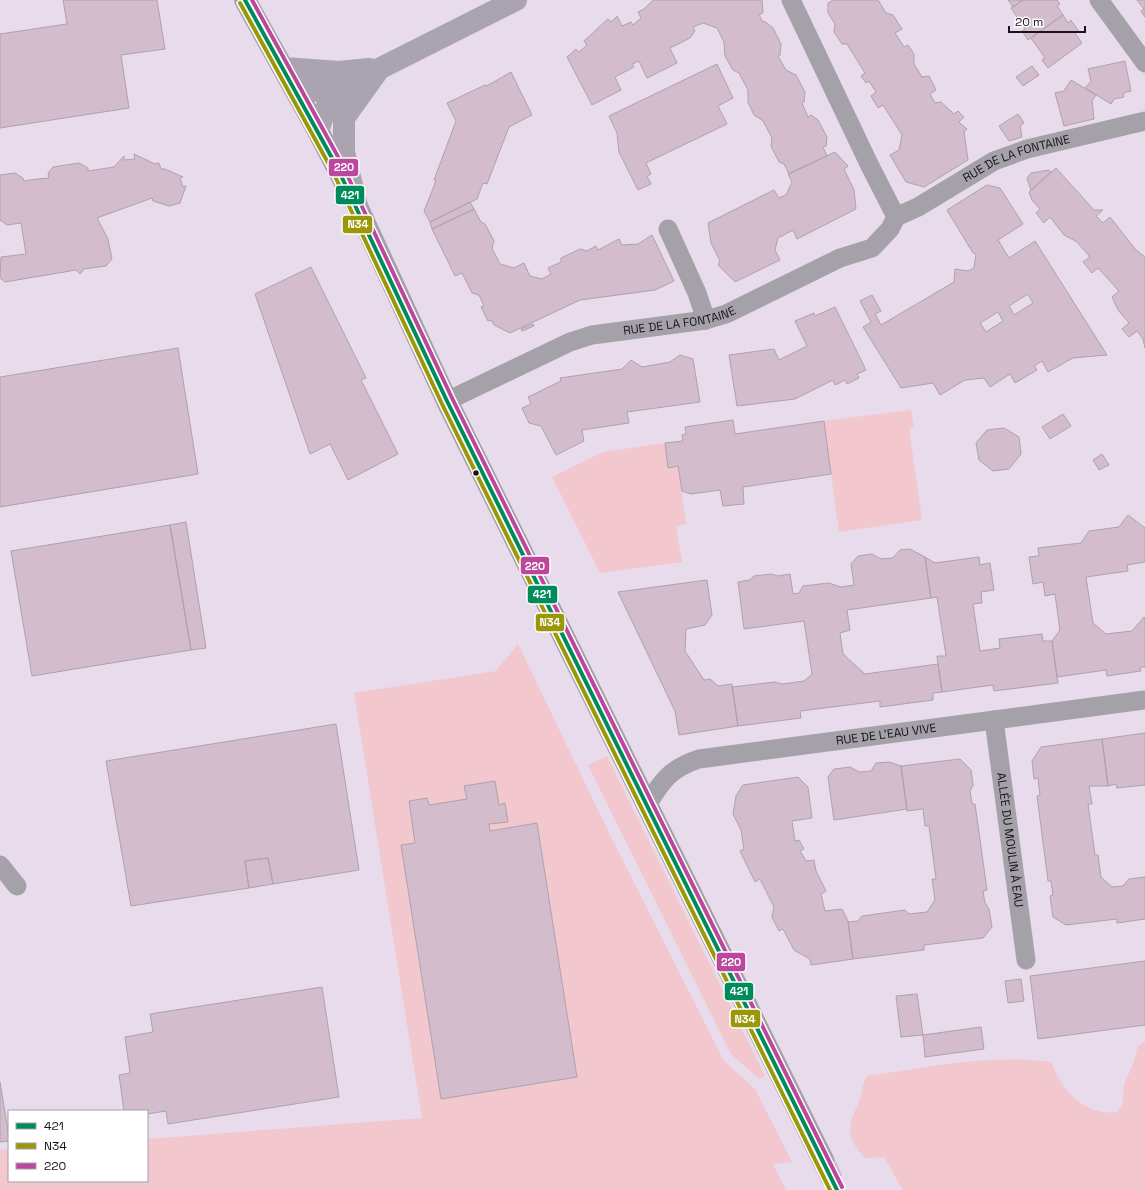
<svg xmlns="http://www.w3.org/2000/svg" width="1145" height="1190" viewBox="0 0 1145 1190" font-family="'Space Grotesk',sans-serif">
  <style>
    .green { fill: #f2c7ce }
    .building { fill: #d3bccc; stroke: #aea2ad; fill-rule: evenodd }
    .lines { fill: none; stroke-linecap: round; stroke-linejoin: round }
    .secondary-tunnel { stroke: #c9bdcd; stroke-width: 22; stroke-dasharray: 22 11; stroke-linecap: butt }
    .street { stroke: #a5a1a9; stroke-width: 19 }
    .secondary { stroke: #a5a0aa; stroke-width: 22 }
    .primary { stroke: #a9a4af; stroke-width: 22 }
    .bus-1-casing { stroke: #fff; stroke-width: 7 }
    .bus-2-casing { stroke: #fff; stroke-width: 7 }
    .bus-3-casing { stroke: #fff; stroke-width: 7 }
    .bus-1 { stroke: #008b5a; stroke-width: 4 }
    .bus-2 { stroke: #9a9808; stroke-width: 4 }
    .bus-3 { stroke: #bb489d; stroke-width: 4 }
    .bus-dot { fill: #19111b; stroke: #fff; stroke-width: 1.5 }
    .labels { text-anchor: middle; stroke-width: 3; stroke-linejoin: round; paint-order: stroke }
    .street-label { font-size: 12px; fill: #19111b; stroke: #fff }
    .line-badge { stroke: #fff; stroke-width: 1.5 }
    .badge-label { font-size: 11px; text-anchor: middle; font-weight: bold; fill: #fff }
  </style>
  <rect width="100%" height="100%" fill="#e8dbec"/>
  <path class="green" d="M 911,410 L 914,427 L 909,428 L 922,520 L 839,532 L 824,421 Z
    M 665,443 L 668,467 L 678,466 L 686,524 L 676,526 L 682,562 L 600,573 L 552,477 L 603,452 Z
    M 518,644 L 611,837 L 724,1061 L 755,1089 L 792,1162 L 773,1164 L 786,1190 L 0,1190 L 0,1150 L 9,1149 L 9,1181 L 147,1181 L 147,1139 L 422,1118 L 354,693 L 496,671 Z
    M 607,756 L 765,1076 L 759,1079 L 731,1054 L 588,765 Z
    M 1145,1042 L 1145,1190 L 903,1190 L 884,1157 L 865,1158 C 843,1134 849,1125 860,1099 C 864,1090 861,1083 868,1076 C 929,1067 990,1054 1051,1062 C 1062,1091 1085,1117 1118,1112 L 1123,1103 L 1124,1084 L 1133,1064 L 1138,1046 Z"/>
  <path class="building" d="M 63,0 L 157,0 L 165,49 L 121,55 L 129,108 L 0,128 L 0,34 L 67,24 Z
    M 653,0 L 762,0 L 763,13 L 759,15 L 763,22 L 764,21 L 773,28 L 781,44 L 780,55 L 778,56 L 786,70 L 796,75 L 805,92 L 804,102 L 802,103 L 808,117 L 811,115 L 818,120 L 827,137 L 826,146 L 823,147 L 827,156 L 789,174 L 784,164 L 779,162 L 771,146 L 772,138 L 763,121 L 754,115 L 748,102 L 748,90 L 739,73 L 733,70 L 725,56 L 724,42 L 717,28 L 703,23 L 693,27 L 695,31 L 690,38 L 670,48 L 677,63 L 647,78 L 639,61 L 632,64 L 634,67 L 615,77 L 621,90 L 592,105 L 567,57 L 576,49 L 579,52 L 587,45 L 584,41 L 608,19 L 611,22 L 617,16 L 622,26 L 631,22 L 633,25 L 641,18 L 638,12 L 644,9 Z
    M 833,0 L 878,0 L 886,13 L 893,15 L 902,29 L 895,33 L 904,47 L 908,45 L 914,54 L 914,64 L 922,77 L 929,76 L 936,90 L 930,94 L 935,103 L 941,102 L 954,114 L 958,111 L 964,117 L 959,122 L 967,129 L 964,132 L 968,160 L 924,187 L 906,182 L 890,155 L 899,150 L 902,135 L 883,105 L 878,108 L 871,96 L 876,92 L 869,81 L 866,83 L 861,76 L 865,73 L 847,44 L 842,44 L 834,32 L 835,24 L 828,13 L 828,3 Z
    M 1008,0 L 1023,0 L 1013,7 Z
    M 1023,0 L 1057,0 L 1060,4 L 1057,6 L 1063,15 L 1028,40 L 1022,31 L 1025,29 L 1011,8 Z
    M 1137,0 L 1145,0 L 1145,17 L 1141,11 L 1144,9 Z
    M 1063,15 L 1068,23 L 1071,20 L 1072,22 L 1079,31 L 1075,33 L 1082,43 L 1048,68 L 1042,60 L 1045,58 L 1031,38 Z
    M 1125,61 L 1131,91 L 1123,93 L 1124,97 L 1114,99 L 1111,104 L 1085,88 L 1091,81 L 1088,69 Z
    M 717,64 L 733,98 L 718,106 L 727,124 L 646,163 L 651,174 L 647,176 L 651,184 L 638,190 L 619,152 L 617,133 L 609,116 Z
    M 1032,66 L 1039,75 L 1023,86 L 1016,77 Z
    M 511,72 L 532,115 L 509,127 L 487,184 L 483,183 L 477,199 L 430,222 L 424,211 L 436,181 L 434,180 L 456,121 L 447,103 L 485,85 L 486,86 L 492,83 Z
    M 1071,80 L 1096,95 L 1092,101 L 1094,119 L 1064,126 L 1055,93 L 1064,91 Z
    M 1018,114 L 1024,123 L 1020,126 L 1022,137 L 1009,141 L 999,126 Z
    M 835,152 L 848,166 L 844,169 L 854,190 L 856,209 L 797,239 L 793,230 L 778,238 L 775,250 L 780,260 L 735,282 L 718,265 L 720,261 L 711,243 L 708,223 L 774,190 L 779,198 L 786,195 L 792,182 L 788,174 Z
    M 134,154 L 155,164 L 159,163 L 161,169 L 165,169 L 183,177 L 180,178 L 183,187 L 186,186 L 180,203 L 169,206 L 153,201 L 152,198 L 97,218 L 108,239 L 112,259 L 106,266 L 84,269 L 80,274 L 76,270 L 5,282 L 0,278 L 1,257 L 26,254 L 21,223 L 7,225 L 0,220 L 0,175 L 15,173 L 23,178 L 24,181 L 37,179 L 49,178 L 48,173 L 53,167 L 79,163 L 88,168 L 88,171 L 114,167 L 124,156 L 124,160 L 135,159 Z
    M 1056,168 L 1094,210 L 1103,210 L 1096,216 L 1103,223 L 1110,217 L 1136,250 L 1145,257 L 1145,348 L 1143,339 L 1137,331 L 1129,337 L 1122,329 L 1129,323 L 1118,310 L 1112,297 L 1119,291 L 1098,268 L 1092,273 L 1083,262 L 1090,257 L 1077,242 L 1064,235 L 1050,217 L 1044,223 L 1036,213 L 1040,209 L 1032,200 L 1029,192 Z
    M 1049,170 L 1051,172 L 1031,190 L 1027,178 L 1031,173 Z
    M 987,185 L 1000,188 L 1023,224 L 998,240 L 1009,258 L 1035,241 L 1107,355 L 1073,358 L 1048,372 L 1042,361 L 1034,366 L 1037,370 L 1015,383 L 1010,374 L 990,387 L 984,378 L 965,380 L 940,395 L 933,383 L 901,388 L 863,327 L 871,322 L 860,301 L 872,295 L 881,311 L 875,314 L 881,325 L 954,282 L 955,269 L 968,271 L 974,268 L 976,254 L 973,253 L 947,210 ZM 1028,294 L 1033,303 L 1014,315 L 1009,306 ZM 998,312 L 1003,321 L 986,332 L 980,323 Z
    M 470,202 L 474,209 L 432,229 L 430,222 Z
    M 474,209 L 481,222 L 485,224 L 494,241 L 492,248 L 500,264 L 514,268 L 524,263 L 530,276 L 542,279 L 551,274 L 548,268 L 561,262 L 561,258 L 580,249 L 587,251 L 596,246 L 598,250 L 619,239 L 622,245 L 638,244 L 652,235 L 674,281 L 655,290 L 580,300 L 510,333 L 494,325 L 491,320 L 488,321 L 481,307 L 484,306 L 479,295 L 472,293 L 462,273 L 455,276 L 432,229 Z
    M 311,267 L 366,378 L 361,380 L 398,454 L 348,480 L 330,444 L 310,454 L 255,294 Z
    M 835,307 L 866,370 L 857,374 L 859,378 L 847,384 L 845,380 L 835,385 L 833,380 L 795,399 L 737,406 L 729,355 L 774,349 L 779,360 L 807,346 L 795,321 L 814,313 L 815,316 Z
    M 533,324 L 534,326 L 522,331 L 521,329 Z
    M 178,348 L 198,474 L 0,507 L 0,377 Z
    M 680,355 L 693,359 L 700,402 L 627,412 L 629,423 L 582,430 L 584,441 L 556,455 L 541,426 L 529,423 L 522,408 L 531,404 L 528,397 L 561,381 L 560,378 L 622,369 L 631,360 L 642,367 L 670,362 Z
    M 1063,414 L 1071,426 L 1050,439 L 1042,427 Z
    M 733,420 L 735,434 L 824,421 L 831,474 L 743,487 L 744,504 L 723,506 L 720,490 L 691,494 L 682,491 L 678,466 L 668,468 L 665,443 L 683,441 L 682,435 L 686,434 L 685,427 Z
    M 1004,428 L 1019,437 L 1021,454 L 1009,469 L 993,471 L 979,460 L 976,443 L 987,430 Z
    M 1102,454 L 1109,465 L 1099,470 L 1093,460 Z
    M 1128,515 L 1145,528 L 1145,562 L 1127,565 L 1128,571 L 1086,577 L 1093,623 L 1106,634 L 1132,631 L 1144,617 L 1145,618 L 1145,667 L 1140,667 L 1141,671 L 1107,676 L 1106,670 L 1057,677 L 1052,641 L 1060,630 L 1055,594 L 1045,596 L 1043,582 L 1033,584 L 1029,557 L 1039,556 L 1038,548 L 1081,543 L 1089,531 L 1119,527 Z
    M 186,522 L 206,648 L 191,650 L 170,525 Z
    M 170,525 L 191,650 L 32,676 L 11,551 Z
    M 910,549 L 925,557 L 931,598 L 847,610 L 850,630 L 840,633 L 843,654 L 865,674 L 938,664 L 942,692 L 933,693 L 933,700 L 880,707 L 880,701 L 800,711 L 801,718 L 738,726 L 732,687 L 775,682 L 782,684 L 804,681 L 812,674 L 804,621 L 744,629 L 738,582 L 750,580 L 754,576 L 771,574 L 778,576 L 790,574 L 793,594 L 799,593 L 803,586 L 829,583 L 841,587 L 854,585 L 851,564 L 858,556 L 872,554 L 881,559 L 893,558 L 900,550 Z
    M 925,557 L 935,563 L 979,557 L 980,565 L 990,563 L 994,590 L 981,592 L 982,603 L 973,604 L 980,651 L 1000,648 L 999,639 L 1042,634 L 1043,641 L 1052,641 L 1058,683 L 994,691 L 993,685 L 942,692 L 937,656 L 946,656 L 937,597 L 931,598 Z
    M 707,580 L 712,615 L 705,625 L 686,629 L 685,651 L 704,680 L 710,679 L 718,686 L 732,684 L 738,726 L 679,735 L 675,711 L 618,592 Z
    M 336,724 L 359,870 L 273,884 L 268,858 L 245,861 L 249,888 L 131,906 L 106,761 Z
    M 1145,733 L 1145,785 L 1117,788 L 1116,784 L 1108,786 L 1102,739 Z
    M 1102,739 L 1108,786 L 1089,786 L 1092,804 L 1088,804 L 1095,855 L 1098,855 L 1101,877 L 1112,887 L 1123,886 L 1129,879 L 1145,877 L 1145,919 L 1117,923 L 1117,919 L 1066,925 L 1053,917 L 1050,896 L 1053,895 L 1051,881 L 1048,881 L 1037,796 L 1040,795 L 1038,778 L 1034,779 L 1032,761 L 1041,747 Z
    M 960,759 L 971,770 L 973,785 L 970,791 L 972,804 L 975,804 L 987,890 L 983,891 L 985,903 L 989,909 L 992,927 L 983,938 L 924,945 L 924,950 L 853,959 L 848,922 L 858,921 L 862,916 L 905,910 L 909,914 L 927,912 L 935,900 L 932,879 L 936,879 L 929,826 L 925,826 L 923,809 L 907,811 L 901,766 Z
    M 889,762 L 901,766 L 907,809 L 834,820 L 828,777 L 834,769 L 850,767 L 859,772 L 871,771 L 876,763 Z
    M 798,777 L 808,787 L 812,818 L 792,821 L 795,841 L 799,840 L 804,849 L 800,851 L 806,861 L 814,860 L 816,871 L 826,891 L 821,894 L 825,911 L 842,909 L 848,921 L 853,959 L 811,965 L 810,959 L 794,950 L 783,929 L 779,931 L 772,917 L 774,907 L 760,879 L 755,882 L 740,851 L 744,849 L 741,830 L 733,814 L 736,796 L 743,785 Z
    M 495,781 L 499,805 L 505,803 L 508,822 L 489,824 L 490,831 L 537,823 L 577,1077 L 441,1099 L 401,845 L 415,843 L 409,801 L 427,798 L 429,805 L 467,799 L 464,786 Z
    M 268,858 L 273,884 L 249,888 L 245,861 Z
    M 1145,961 L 1145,1025 L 1038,1039 L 1030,976 Z
    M 1021,979 L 1024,1001 L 1008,1003 L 1005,981 Z
    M 322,987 L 339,1097 L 168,1124 L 166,1111 L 147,1114 L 147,1111 L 124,1111 L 119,1075 L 130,1073 L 125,1037 L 153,1032 L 150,1014 Z
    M 917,994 L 923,1035 L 901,1037 L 896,996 Z
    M 981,1027 L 984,1049 L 925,1057 L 923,1035 Z
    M 0,1082 L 9,1137 L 9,1141 L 0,1142 Z"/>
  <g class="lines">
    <path class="secondary-tunnel" d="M 823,1160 L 837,1190"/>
    <g class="street">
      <path d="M 1099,0 L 1145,63"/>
      <path id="s1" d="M 896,217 L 918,207 L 994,161 L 1027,149 L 1145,121"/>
      <path d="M 668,229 L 697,293 L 706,320"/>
      <path id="s2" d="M 447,401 L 570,342 L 592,335 L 706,320 L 726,314 L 840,258 L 872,248 L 890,229 L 896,217 L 869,164 L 791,0"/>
      <path id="s3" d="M 994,720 L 1026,960"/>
      <path id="s4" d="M 647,806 C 661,781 671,768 699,759 L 1145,700"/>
      <path d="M 0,865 L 17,886"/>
    </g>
    <path class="secondary" d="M 318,131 L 357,206 L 447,401 L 823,1160"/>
    <path class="primary" d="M 245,0 L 318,131
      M 284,68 L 339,72 L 369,69
      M 293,85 L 318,91 L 341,88
      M 318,131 L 325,110 L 341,88 L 516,0
      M 357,206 L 344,152 L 344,118 L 377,72"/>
    <g class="bus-1-casing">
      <path id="bus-1" d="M 245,0 L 337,167 L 447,401 L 837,1190"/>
    </g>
    <g class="bus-2-casing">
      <path id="bus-2" d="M 240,3 L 332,170 L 442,404 L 830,1190"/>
    </g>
    <g class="bus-3-casing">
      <path id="bus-3" d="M 252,0 L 342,164 L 452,398 L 842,1187"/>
    </g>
    <use href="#bus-1" class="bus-1"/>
    <use href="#bus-2" class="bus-2"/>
    <use href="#bus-3" class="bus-3"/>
  </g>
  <circle class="bus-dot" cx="476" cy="473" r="3.5"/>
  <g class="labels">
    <g class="street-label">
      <text dy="4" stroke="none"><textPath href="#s1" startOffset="135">RUE DE LA FONTAINE</textPath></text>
      <text dy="4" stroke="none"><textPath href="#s2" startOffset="248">RUE DE LA FONTAINE</textPath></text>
      <text dy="4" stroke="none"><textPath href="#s4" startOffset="261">RUE DE L'EAU VIVE</textPath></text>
      <text dy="4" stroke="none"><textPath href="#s3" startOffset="121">ALLÉE DU MOULIN À EAU</textPath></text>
    </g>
  </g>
  <g class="line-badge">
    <rect x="328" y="158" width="31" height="19" rx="4" fill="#bb489d"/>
    <rect x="335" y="185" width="30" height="20" rx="4" fill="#008b5a"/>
    <rect x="342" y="215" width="31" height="19" rx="4" fill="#9a9808"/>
    <rect x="520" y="556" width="30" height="19" rx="4" fill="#bb489d"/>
    <rect x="527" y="585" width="31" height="19" rx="4" fill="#008b5a"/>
    <rect x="535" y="613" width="30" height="19" rx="4" fill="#9a9808"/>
    <rect x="716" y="952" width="30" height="20" rx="4" fill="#bb489d"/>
    <rect x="724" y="982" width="30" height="19" rx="4" fill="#008b5a"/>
    <rect x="730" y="1009" width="31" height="19" rx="4" fill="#9a9808"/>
  </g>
  <g class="badge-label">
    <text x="344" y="171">220</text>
    <text x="350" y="199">421</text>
    <text x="358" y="228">N34</text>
    <text x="535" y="570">220</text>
    <text x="542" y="598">421</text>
    <text x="550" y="626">N34</text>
    <text x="731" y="966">220</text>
    <text x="739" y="995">421</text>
    <text x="745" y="1023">N34</text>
  </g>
  <rect x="8" y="1110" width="140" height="72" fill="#ffffff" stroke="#a3a0a4"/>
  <rect x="16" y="1123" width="20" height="6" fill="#008b5a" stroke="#a3a0a4"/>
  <text x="44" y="1130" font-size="12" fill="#19111b">421</text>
  <rect x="16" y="1143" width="20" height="6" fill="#9a9808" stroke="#a3a0a4"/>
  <text x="44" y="1150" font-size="12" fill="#19111b">N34</text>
  <rect x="16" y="1163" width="20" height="6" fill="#bb489d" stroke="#a3a0a4"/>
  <text x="44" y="1170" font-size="12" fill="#19111b">220</text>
  <path d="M1009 26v6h76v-6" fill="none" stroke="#19111b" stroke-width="2"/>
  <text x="1015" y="26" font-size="12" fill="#19111b" stroke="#ffffff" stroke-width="3" paint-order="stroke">20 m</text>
</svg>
